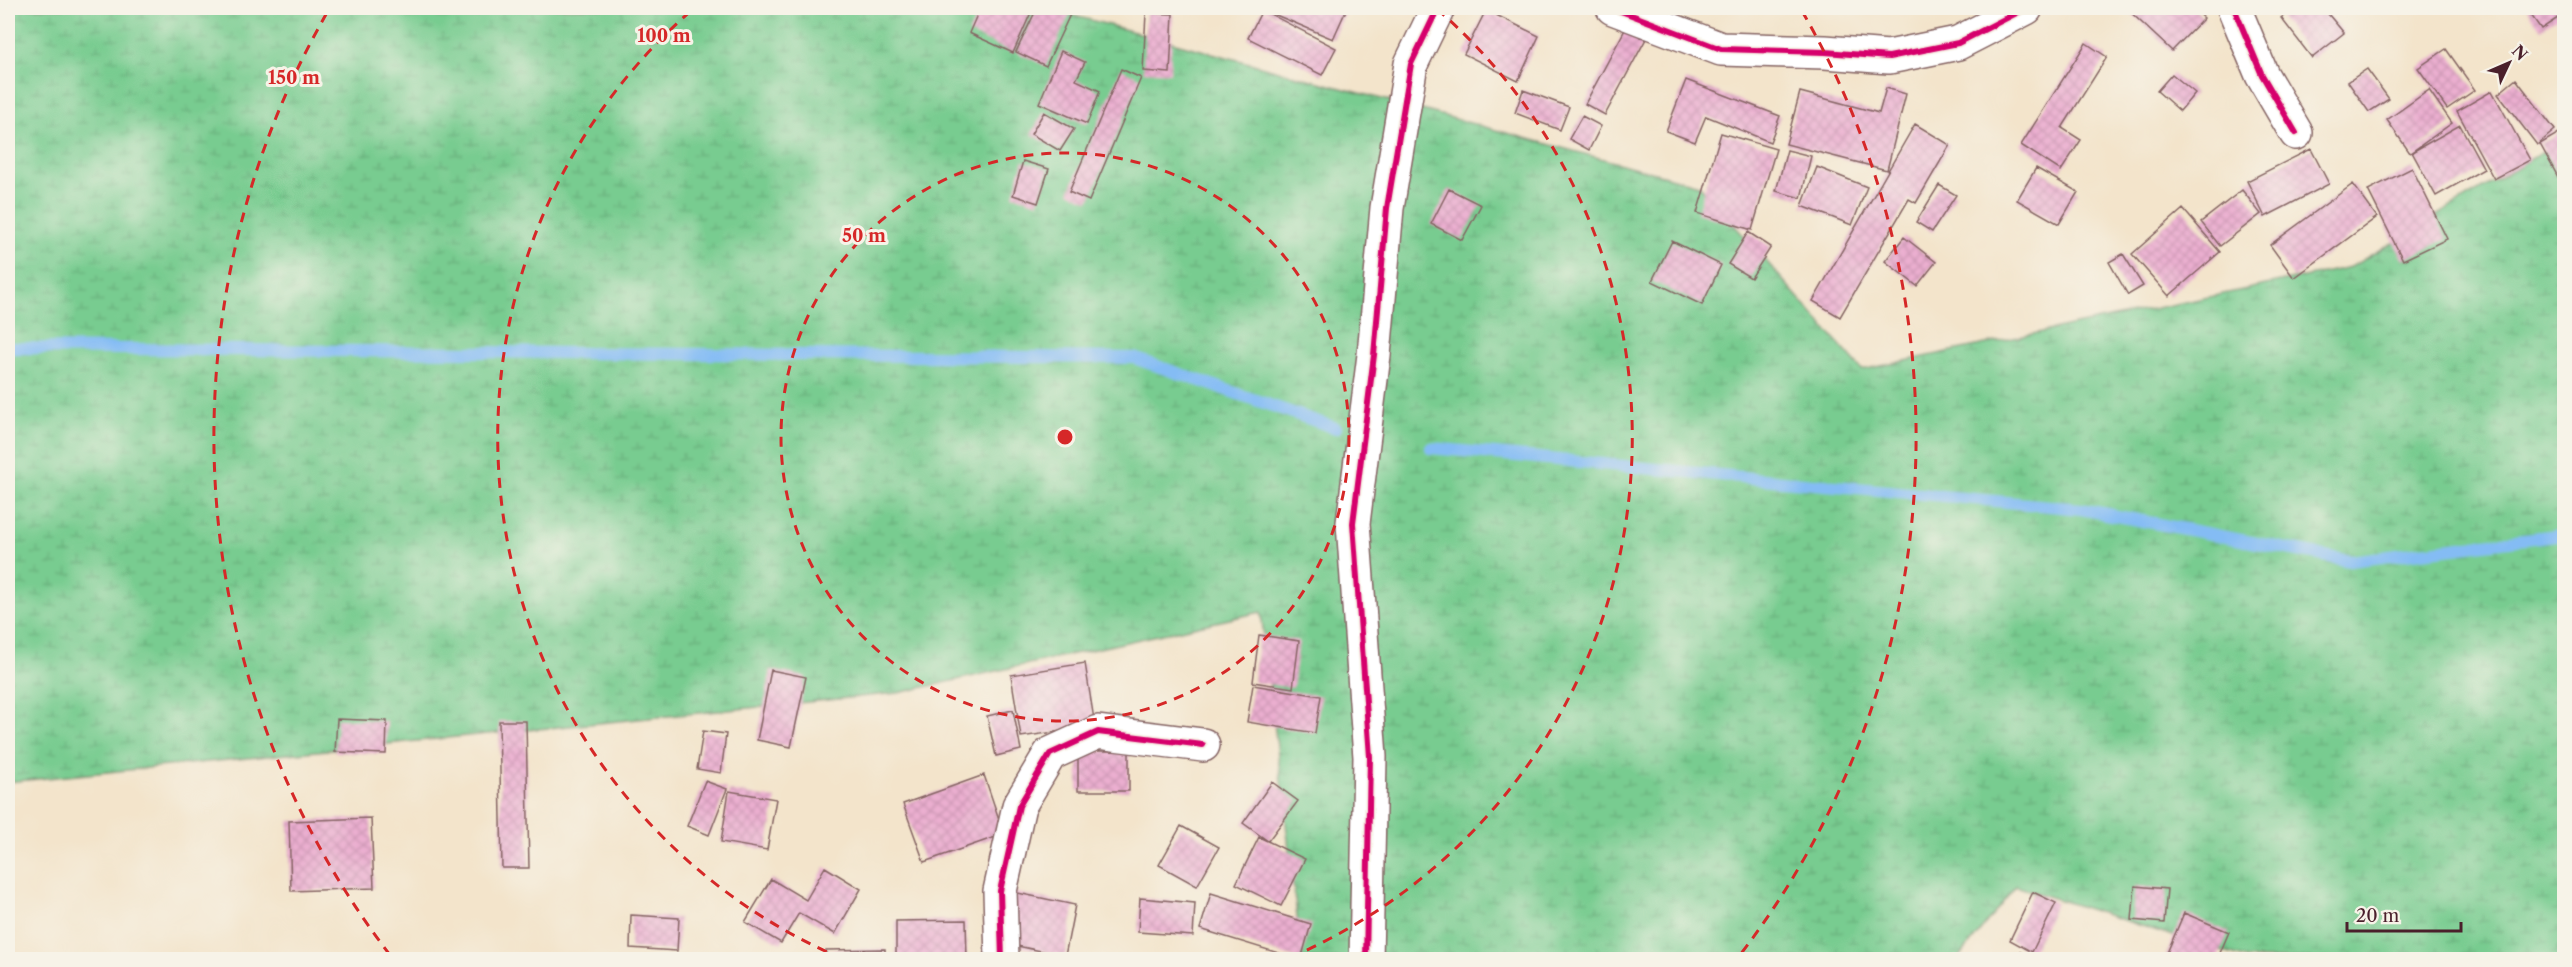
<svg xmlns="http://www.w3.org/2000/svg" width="2572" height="967" viewBox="0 0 2572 967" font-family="'Libre Caslon Text',serif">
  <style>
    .wetland { fill: url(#wetland-marsh); stroke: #61765e; stroke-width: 1.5 }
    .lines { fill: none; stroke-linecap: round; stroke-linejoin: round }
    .stream { stroke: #84bcf4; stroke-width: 12 }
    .building { fill: url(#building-cross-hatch) }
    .minor-casing { stroke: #856463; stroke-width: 36 }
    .minor { stroke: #fff; stroke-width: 33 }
    .cycleway-casing { stroke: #f7f3e8; stroke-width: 10 }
    .cycleway { stroke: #d6006c; stroke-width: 6 }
    .ring { fill: none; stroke: #d62828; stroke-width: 3; stroke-dasharray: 10 8 }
    .centre { fill: #d62828; stroke: #f7f3e8; stroke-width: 3 }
    .ring-label { font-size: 18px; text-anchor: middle; font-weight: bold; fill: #d62828; stroke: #f7f3e8; stroke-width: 6; stroke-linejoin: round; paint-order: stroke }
  </style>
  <defs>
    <pattern id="wetland-marsh" width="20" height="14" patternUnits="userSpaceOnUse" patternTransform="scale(1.5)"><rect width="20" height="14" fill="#78cc90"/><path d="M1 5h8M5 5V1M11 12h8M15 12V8" fill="none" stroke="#69af7c"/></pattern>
    <pattern id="building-cross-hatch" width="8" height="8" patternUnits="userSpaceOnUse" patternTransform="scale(1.5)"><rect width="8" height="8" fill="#ebafd0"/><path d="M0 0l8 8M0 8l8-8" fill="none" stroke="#cb96b3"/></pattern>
  </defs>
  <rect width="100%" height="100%" fill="#f7f3e8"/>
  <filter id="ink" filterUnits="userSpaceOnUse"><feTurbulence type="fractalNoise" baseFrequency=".0167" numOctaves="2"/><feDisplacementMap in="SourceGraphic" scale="12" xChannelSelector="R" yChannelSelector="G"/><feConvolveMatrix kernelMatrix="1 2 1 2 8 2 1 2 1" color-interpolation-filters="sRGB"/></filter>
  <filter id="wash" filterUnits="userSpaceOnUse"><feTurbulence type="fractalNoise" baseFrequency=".008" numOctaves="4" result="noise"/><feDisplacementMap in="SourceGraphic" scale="24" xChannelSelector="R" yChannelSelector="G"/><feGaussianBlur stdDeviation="1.35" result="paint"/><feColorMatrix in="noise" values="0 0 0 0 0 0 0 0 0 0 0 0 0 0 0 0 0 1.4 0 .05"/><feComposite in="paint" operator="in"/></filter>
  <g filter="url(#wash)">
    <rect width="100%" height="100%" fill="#f3e4cb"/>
    <path class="wetland" d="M 8,8 L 1046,8 L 1699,185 L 1862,370 L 2351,267 L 2564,139 L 2564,959 L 2246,959 L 2016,886 L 1958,959 L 1302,959 L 1261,612 L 898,693 L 8,782 Z"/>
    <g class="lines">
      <path class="stream" d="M 8,348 L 1134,358 L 1336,428
        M 1431,448 L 2081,509 L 2350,561 L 2564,534"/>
    </g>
    <g id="blocks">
      <path class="building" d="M 980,8 L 1033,8 L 1013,53 L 969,33 Z
        M 1037,8 L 1073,8 L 1046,66 L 1016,52 Z
        M 1265,8 L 1347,8 L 1333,39 L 1264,10 Z
        M 2126,8 L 2193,8 L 2204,18 L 2172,51 Z
        M 2294,8 L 2323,8 L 2344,33 L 2312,58 L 2281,18 Z
        M 2526,8 L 2564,8 L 2564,14 L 2541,29 Z
        M 1262,10 L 1336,48 L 1322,75 L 1248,38 Z
        M 1486,10 L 1539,36 L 1518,81 L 1464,54 Z
        M 1146,13 L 1173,14 L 1170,73 L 1143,71 Z
        M 1628,24 L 1648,35 L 1605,115 L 1585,104 Z
        M 2086,43 L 2107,57 L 2062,128 L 2081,140 L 2061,171 L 2021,145 Z
        M 2446,49 L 2475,90 L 2447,109 L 2418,68 Z
        M 1061,51 L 1085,62 L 1076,80 L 1100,91 L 1087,124 L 1039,103 Z
        M 1121,69 L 1141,78 L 1089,201 L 1069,192 Z
        M 2367,69 L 2389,99 L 2369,112 L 2348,82 Z
        M 2172,74 L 2195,93 L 2180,111 L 2157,91 Z
        M 2516,79 L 2555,130 L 2537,145 L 2498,94 Z
        M 1686,80 L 1780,116 L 1770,142 L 1706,116 L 1695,142 L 1666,131 Z
        M 1886,88 L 1906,94 L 1887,170 L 1786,144 L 1800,92 L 1879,113 Z
        M 1523,90 L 1569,107 L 1560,130 L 1515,113 Z
        M 2429,90 L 2452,123 L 2410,153 L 2387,120 Z
        M 2492,91 L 2530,160 L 2494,179 L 2457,111 Z
        M 1044,112 L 1074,129 L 1060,151 L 1031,134 Z
        M 1582,116 L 1601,126 L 1589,150 L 1569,139 Z
        M 1915,124 L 1950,145 L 1916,203 L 1909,199 L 1840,317 L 1813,301 Z
        M 2460,125 L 2484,169 L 2436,196 L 2412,152 Z
        M 2564,130 L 2564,173 L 2558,177 L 2540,144 Z
        M 1721,133 L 1776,149 L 1752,230 L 1697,213 Z
        M 2311,149 L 2329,184 L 2265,217 L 2247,181 Z
        M 1787,150 L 1811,156 L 1801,198 L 1776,191 Z
        M 1023,161 L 1049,169 L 1038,203 L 1013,195 Z
        M 1817,167 L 1867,187 L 1852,225 L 1802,206 Z
        M 2036,168 L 2078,192 L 2059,224 L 2017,200 Z
        M 2412,168 L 2447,239 L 2403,260 L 2368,190 Z
        M 2353,184 L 2377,217 L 2294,278 L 2270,245 Z
        M 1939,185 L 1956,195 L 1932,232 L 1916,222 Z
        M 1449,189 L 1481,205 L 1462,240 L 1431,224 Z
        M 2242,190 L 2261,214 L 2220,246 L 2201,222 Z
        M 2183,209 L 2220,252 L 2169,296 L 2132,254 Z
        M 1748,232 L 1771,247 L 1751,278 L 1728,264 Z
        M 1904,237 L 1936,262 L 1917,286 L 1885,261 Z
        M 1672,241 L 1721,265 L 1702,305 L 1652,281 Z
        M 2123,254 L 2143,286 L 2128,295 L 2109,262 Z
        M 1259,635 L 1299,641 L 1293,688 L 1253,682 Z
        M 1085,663 L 1095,726 L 1021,737 L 1011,675 Z
        M 771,670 L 806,677 L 791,747 L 757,740 Z
        M 1253,685 L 1321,696 L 1315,733 L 1247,722 Z
        M 1013,710 L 1021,750 L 996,756 L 987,716 Z
        M 337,719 L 387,721 L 386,754 L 335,752 Z
        M 499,721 L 526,721 L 529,868 L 502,868 Z
        M 703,731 L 726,734 L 721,773 L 697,769 Z
        M 1078,751 L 1129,751 L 1129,791 L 1078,791 Z
        M 984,775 L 1004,834 L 924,862 L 903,804 Z
        M 705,781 L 727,789 L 709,835 L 687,826 Z
        M 1272,782 L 1298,801 L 1268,841 L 1243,823 Z
        M 729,791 L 776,799 L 767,850 L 721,842 Z
        M 371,818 L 374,888 L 291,891 L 289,821 Z
        M 1181,826 L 1219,847 L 1197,886 L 1159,865 Z
        M 1259,837 L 1305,859 L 1281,906 L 1236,884 Z
        M 825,867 L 861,889 L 835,934 L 799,913 L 781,943 L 745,922 L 771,879 L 806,900 Z
        M 2135,886 L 2167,889 L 2164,923 L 2132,920 Z
        M 1013,892 L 1075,905 L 1065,956 L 1003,943 Z
        M 2033,892 L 2056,903 L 2032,952 L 2010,940 Z
        M 1211,893 L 1311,924 L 1301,960 L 1200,929 Z
        M 1140,898 L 1195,903 L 1193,936 L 1138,932 Z
        M 2184,913 L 2229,932 L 2217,960 L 2164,960 Z
        M 631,915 L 679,918 L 677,951 L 630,948 Z
        M 966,920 L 967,960 L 896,960 L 896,921 Z
        M 885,949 L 885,960 L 826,960 L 826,950 Z
        M 2021,952 L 2038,960 L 2017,960 Z"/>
    </g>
  </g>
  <g filter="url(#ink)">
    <use href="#blocks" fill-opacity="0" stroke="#856463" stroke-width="1.5"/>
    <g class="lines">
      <g class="minor-casing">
        <path id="minor" d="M 1613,8 L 1721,49 L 1825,52 L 1889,57 L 1958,43 L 2026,8
          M 2234,8 L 2262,75 L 2296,133
          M 1002,960 L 1000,891 L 1019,806 L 1050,754 L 1098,732 L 1203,745
          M 1366,960 L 1370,757 L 1353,523 L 1374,355 L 1387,208 L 1411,64 L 1438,8"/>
      </g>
      <use href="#minor" class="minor"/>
      <g class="cycleway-casing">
        <path id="cycleway" d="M 1613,8 L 1721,49 L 1825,52 L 1889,57 L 1958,43 L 2026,8
          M 2234,8 L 2262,75 L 2296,133
          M 1002,960 L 1000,891 L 1019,806 L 1050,754 L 1098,732 L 1203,745
          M 1366,960 L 1370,757 L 1353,523 L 1374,355 L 1387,208 L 1411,64 L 1438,8"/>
      </g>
      <use href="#cycleway" class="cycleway"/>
    </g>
  </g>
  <g class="ring">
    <circle cx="1065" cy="437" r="284"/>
    <path d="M843 959A567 567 0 0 1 693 9M1437 9A567 567 0 0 1 1287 959"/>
    <path d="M390 955A851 851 0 0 1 328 11M1802 11A851 851 0 0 1 1740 955"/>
  </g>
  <circle cx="1065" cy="437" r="9" class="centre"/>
  <g class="ring-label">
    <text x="664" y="42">100 m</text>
    <text x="294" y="84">150 m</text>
    <text x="864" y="242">50 m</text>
  </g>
  <rect width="2572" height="967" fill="none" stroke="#f7f3e8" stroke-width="30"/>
  <g transform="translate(2509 63) rotate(46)" stroke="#f7f3e8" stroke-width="4.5" paint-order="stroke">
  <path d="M0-4.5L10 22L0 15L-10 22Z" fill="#4a1f2b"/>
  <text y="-9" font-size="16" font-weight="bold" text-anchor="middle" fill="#4a1f2b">N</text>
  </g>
  <path d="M2347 922v9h114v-9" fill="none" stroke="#4a1f2b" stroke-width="3"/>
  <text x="2356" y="922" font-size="18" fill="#4a1f2b" stroke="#f7f3e8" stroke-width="4.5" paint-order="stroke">20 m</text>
</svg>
